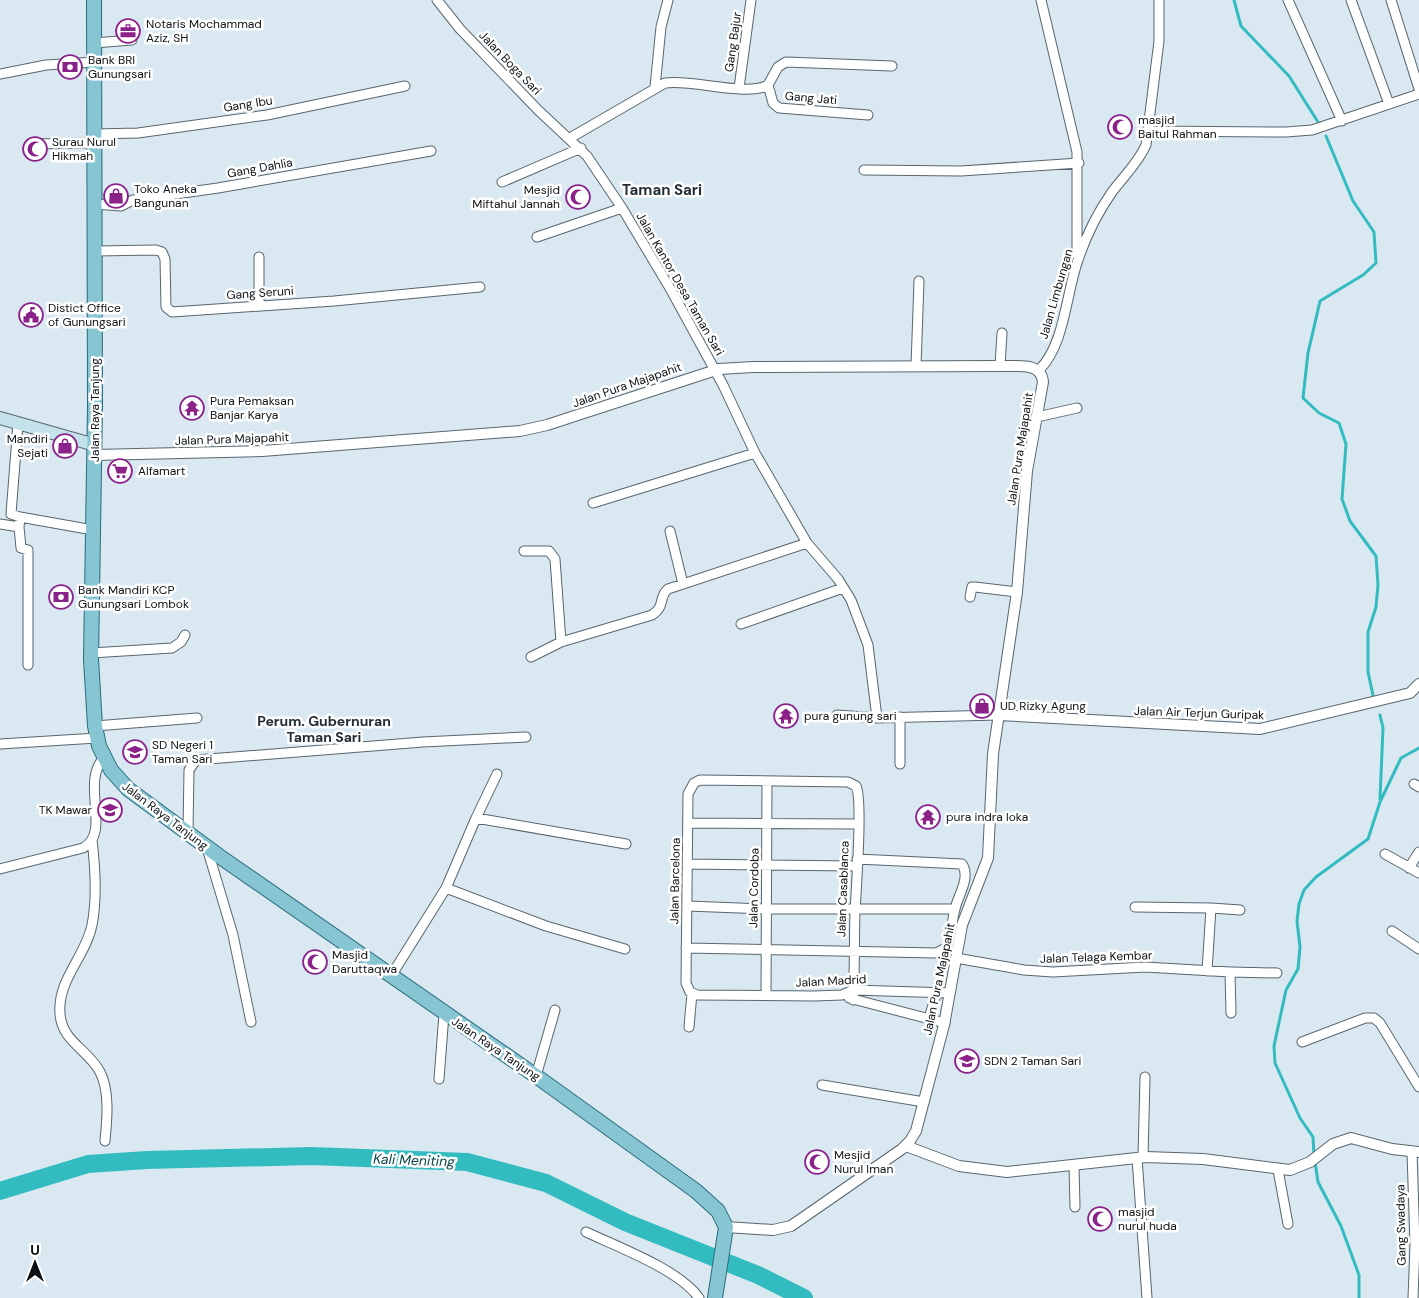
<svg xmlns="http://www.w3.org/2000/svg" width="1419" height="1298" viewBox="0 0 1419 1298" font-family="'DM Sans',sans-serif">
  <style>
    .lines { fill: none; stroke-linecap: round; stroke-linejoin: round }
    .stream { stroke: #33bcc0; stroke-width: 3 }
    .river { stroke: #33bcc0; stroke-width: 18 }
    .minor-casing { stroke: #59666e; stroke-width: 11 }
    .tertiary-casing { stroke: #59666e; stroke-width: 12 }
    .secondary-casing { stroke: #59666e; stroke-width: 14 }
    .primary-casing { stroke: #296d7d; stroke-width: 16 }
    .minor { stroke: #fff; stroke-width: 9 }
    .tertiary { stroke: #fff; stroke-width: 10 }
    .secondary { stroke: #c3e2e9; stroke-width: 12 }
    .primary { stroke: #88c5d3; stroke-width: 14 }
    .labels { text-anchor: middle; stroke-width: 5; stroke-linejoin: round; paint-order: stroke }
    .poi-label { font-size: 12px; fill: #0c1114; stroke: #fff; text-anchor: start }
    .street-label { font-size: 12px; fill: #0c1114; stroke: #fff }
    .neighbourhood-label { font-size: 14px; font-weight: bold; fill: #222e35; stroke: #fff }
    .water-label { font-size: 14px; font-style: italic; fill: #094547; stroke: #fff }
    .quarter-label { font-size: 15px; font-weight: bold; fill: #222e35; stroke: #fff }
  </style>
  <rect width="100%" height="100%" fill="#d9e8f1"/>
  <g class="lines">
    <path class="stream" d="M 1234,0 L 1241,26 L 1289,76 L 1318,122
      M 1326,136 L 1353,201 L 1374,232 L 1376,263 L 1363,275 L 1320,301 L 1308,353 L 1303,398 L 1319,413 L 1339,423 L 1346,444 L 1342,499 L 1350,521 L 1376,556 L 1378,585 L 1376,607 L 1368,632 L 1368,672 L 1374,700
      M 1380,799 L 1383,728 L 1380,715
      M 1314,1156 L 1313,1137 L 1300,1118 L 1275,1063 L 1274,1046 L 1286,990 L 1298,969 L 1300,947 L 1297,921 L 1299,904 L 1304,890 L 1316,877 L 1368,839 L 1380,802 L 1401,758 L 1419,748
      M 1315,1162 L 1318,1182 L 1341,1226 L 1359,1275 L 1359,1298"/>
    <path class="river" d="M 0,1191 L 88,1164 L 147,1160 L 312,1156 L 467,1162 L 546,1183 L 625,1222 L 758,1275 L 804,1298"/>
    <g class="minor-casing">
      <path id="minor" d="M 437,0 L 460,29 L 538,110 L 587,156 L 622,208 L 671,290 L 723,385 L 755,453 L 807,543 L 838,579 L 851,600 L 868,645 L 877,718
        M 1041,0 L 1077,152 L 1077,255
        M 1288,0 L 1342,121
        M 1351,0 L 1389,104
        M 1391,0 L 1419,89
        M 94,43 L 132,40
        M 0,74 L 46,65 L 95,62
        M 768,85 L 773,103 L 779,108 L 868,115
        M 655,87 L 661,27 L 668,0
        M 739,88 L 751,0
        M 1149,131 L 1286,132 L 1312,130 L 1419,94
        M 94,134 L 138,133 L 267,115 L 405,86
        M 570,138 L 665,83 C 693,79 746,97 768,85 L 778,67 L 786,62 L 892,66
        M 31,144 L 94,143
        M 864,170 L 961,171 L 1079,163
        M 502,182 L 581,148
        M 94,204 L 121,206 L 133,200 L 218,188 L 431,151
        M 537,237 L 622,208
        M 95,251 L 156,250 L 162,252 L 165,259 L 166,307 L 172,312 L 334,301 L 480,287
        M 259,257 L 259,306
        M 916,366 L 919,281
        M 1000,366 L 1002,333
        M 1039,370 C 1065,345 1066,293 1078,260 C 1086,236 1098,212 1112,192 C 1124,176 1138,163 1146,145 L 1159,41 L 1159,0
        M 1037,417 L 1077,408
        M 18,424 L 11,514 L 20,517
        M 593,503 L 755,453
        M 0,524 L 19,527 L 20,517 L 93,530
        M 19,527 L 21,548 L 28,550 L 28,665
        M 670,531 L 683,584
        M 524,551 L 549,551 L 555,559 L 561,642
        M 970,597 L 972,587 L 975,587 L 1017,592
        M 741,624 L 843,588
        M 91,653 L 172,648 L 181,642 L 185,635
        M 531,657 L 561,642 L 652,615 C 666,606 658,597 668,589 L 807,543
        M 837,715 L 877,718 L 999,715
        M 900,717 L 900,764
        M 95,726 L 197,718
        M 0,744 L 97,738
        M 1414,784 L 1419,787
        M 476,818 L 497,774
        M 688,823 L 858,824
        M 188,831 L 189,770 L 196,760 L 423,742 L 526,737
        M 92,840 C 95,865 97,900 92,925 C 86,956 57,980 60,1014 C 62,1042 89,1050 100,1072 C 110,1091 107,1120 105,1141
        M 207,848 L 233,935 L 251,1022
        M 1385,854 L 1419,873
        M 688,864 L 857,866
        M 1409,868 L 1419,852
        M 0,869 L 83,848 C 112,833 80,782 104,758
        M 446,888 L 546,926 L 625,949
        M 688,906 L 766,909 L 955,909
        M 1135,907 L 1211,908
        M 1392,931 L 1419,949
        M 686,948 L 936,953 L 948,947 C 951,935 952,921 955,909 C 958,895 971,878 962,864 L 857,859
        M 956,958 L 1024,970 L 1053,972 L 1145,967 L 1230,972 L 1231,1013
        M 1207,971 L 1211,908 L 1240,910
        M 1231,972 L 1277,973
        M 391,976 L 446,888 L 476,818 L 626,844
        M 766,995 L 767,781
        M 849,998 L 945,1023
        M 853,1000 C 855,970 854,941 855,912 C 856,891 863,799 856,786 L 848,782 L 700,780 L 694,783 L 688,794 L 686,983 L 690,992 L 697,995 L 814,996 L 842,995 L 853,990 L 950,993
        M 929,1019 L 936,994
        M 689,1027 L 692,993
        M 1302,1042 L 1365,1018 L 1374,1018 L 1380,1023 L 1419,1087
        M 536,1076 L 555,1010
        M 439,1079 L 444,1014
        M 822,1085 L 924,1102
        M 1412,1152 L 1415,1245 L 1413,1298
        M 1143,1157 L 1145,1077
        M 1137,1158 L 1147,1298
        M 1074,1166 L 1075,1207
        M 1278,1170 L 1288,1224
        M 586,1232 C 618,1247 680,1270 699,1298"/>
    </g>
    <g class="tertiary-casing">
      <path id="tertiary" d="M 95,455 L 262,451 L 520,431 L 547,425 L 719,369 L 753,367 L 1000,366 C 1016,367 1041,361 1043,382 L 1027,471 L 1017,592 L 993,754 L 988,858 L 962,925 L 944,1025 L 916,1131 L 910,1141 L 902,1149 L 791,1226 L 773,1230 L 726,1227
        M 999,715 L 1260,729 L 1410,693 L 1419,684
        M 906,1146 L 959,1166 L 1007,1172 L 1146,1157 L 1203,1159 L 1290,1170 L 1310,1162 L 1333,1144 L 1351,1138 L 1392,1149 L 1419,1152"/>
    </g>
    <g class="secondary-casing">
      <path id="secondary" d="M 0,418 L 95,445"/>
    </g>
    <g class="primary-casing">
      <path id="primary" d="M 94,0 L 95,406 L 91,659 L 95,726 L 99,746 L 111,770 L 128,789 L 219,856 L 536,1076 L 696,1191 L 718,1211 L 726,1227 L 715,1298"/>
    </g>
    <use href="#minor" class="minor"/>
    <use href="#tertiary" class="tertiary"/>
    <use href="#secondary" class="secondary"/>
    <use href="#primary" class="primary"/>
  </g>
  <defs>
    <g id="office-ring" transform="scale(1.25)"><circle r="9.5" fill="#fff" stroke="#8a2289" stroke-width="1.5"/><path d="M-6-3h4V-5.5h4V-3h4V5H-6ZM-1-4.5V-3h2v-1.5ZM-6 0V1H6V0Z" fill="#8a2289"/></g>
    <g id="bank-ring" transform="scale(1.25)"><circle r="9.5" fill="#fff" stroke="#8a2289" stroke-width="1.5"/><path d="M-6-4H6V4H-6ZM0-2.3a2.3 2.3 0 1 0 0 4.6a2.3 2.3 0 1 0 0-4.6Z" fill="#8a2289"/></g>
    <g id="mosque-ring" transform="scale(1.25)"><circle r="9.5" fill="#fff" stroke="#8a2289" stroke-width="1.5"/><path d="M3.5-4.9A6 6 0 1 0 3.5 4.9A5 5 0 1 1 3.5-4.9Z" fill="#8a2289"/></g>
    <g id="shop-ring" transform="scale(1.25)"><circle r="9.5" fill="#fff" stroke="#8a2289" stroke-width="1.5"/><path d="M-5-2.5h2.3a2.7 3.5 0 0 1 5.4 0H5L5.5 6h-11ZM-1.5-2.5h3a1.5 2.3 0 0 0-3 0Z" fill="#8a2289"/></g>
    <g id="civic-ring" transform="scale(1.25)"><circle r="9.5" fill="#fff" stroke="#8a2289" stroke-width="1.5"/><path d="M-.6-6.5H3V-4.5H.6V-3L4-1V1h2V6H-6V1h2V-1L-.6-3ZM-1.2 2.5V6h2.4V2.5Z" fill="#8a2289"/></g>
    <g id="temple-ring" transform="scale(1.25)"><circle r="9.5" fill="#fff" stroke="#8a2289" stroke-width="1.5"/><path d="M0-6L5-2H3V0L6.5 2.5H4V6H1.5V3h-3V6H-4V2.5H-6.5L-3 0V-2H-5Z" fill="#8a2289"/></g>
    <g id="supermarket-ring" transform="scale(1.25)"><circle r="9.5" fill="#fff" stroke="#8a2289" stroke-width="1.5"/><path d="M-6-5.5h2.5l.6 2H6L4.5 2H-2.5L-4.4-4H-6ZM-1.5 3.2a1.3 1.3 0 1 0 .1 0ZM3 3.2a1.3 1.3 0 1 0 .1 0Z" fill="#8a2289"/></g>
    <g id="school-ring" transform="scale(1.25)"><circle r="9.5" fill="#fff" stroke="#8a2289" stroke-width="1.5"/><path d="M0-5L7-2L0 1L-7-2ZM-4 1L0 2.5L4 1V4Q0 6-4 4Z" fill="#8a2289"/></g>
  </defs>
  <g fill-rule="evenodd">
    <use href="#office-ring" x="128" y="31"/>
    <use href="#bank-ring" x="70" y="67"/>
    <use href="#mosque-ring" x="1120" y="127"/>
    <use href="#mosque-ring" x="35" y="149"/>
    <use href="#shop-ring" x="116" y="196"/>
    <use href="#mosque-ring" x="578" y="197"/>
    <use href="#civic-ring" x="31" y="315"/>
    <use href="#temple-ring" x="192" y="408"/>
    <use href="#shop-ring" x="65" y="446"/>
    <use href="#supermarket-ring" x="120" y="471"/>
    <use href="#bank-ring" x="61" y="597"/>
    <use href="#shop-ring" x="982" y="706"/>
    <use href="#temple-ring" x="786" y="716"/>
    <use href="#school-ring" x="135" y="752"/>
    <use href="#school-ring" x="110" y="810"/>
    <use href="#temple-ring" x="928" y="817"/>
    <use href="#mosque-ring" x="315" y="962"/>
    <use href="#school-ring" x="967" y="1061"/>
    <use href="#mosque-ring" x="817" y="1162"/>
    <use href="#mosque-ring" x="1100" y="1219"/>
  </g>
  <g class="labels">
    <g class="poi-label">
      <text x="146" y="28">Notaris Mochammad<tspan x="146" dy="14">Aziz, SH</tspan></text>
      <text x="88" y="64">Bank BRI<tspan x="88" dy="14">Gunungsari</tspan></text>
      <text x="1138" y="124">masjid<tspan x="1138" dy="14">Baitul Rahman</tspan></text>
      <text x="52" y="146">Surau Nurul<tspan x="52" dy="14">Hikmah</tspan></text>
      <text x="134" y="193">Toko Aneka<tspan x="134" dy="14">Bangunan</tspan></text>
      <text x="560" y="194" text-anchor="end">Mesjid<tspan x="560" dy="14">Miftahul Jannah</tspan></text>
      <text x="48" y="312">Distict Office<tspan x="48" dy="14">of Gunungsari</tspan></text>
      <text x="210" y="405">Pura Pemaksan<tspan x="210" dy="14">Banjar Karya</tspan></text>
      <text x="48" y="443" text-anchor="end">Mandiri<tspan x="48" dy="14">Sejati</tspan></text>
      <text x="138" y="475">Alfamart</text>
      <text x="78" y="594">Bank Mandiri KCP<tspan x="78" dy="14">Gunungsari Lombok</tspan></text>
      <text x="1000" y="710">UD Rizky Agung</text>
      <text x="804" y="720">pura gunung sari</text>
      <text x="152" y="749">SD Negeri 1<tspan x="152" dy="14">Taman Sari</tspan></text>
      <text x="92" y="814" text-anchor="end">TK Mawar</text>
      <text x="946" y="821">pura indra loka</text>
      <text x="332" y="959">Masjid<tspan x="332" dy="14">Daruttaqwa</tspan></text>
      <text x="984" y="1065">SDN 2 Taman Sari</text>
      <text x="834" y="1159">Mesjid<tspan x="834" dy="14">Nurul Iman</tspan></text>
      <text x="1118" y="1216">masjid<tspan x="1118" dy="14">nurul huda</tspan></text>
    </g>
    <g class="street-label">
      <text transform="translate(733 42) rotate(-82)" y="4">Gang Bajur</text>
      <text transform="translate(510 63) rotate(46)" y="4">Jalan Boga Sari</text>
      <text transform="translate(811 98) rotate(5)" y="4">Gang Jati</text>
      <text transform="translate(248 104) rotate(-9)" y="4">Gang Ibu</text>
      <text transform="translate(260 168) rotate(-10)" y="4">Gang Dahlia</text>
      <text transform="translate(680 284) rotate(60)" y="4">Jalan Kantor Desa Taman Sari</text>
      <text transform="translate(260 293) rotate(-4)" y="4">Gang Seruni</text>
      <text transform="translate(1056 294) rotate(-74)" y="4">Jalan Limbungan</text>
      <text transform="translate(627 385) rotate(-19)" y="4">Jalan Pura Majapahit</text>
      <text transform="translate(95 410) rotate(-90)" y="4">Jalan Raya Tanjung</text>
      <text transform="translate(232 439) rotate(-2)" y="4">Jalan Pura Majapahit</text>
      <text transform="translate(1020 449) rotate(-81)" y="4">Jalan Pura Majapahit</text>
      <text transform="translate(1199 713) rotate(2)" y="4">Jalan Air Terjun Guripak</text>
      <text transform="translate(165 816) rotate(37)" y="4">Jalan Raya Tanjung</text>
      <text transform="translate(675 881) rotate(-89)" y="4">Jalan Barcelona</text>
      <text transform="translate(754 888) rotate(-89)" y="4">Jalan Cordoba</text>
      <text transform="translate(843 889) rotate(-88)" y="4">Jalan Casablanca</text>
      <text transform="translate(1096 957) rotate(-2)" y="4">Jalan Telaga Kembar</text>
      <text transform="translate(939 979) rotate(-78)" y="4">Jalan Pura Majapahit</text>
      <text transform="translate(831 981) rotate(-3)" y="4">Jalan Madrid</text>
      <text transform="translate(496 1049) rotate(34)" y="4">Jalan Raya Tanjung</text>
      <text transform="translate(1401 1225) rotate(-91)" y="4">Gang Swadaya</text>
    </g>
    <g class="neighbourhood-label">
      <text x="324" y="726">Perum. Gubernuran<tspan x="324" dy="16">Taman Sari</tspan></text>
    </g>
    <g class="water-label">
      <text transform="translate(414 1160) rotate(2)" y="5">Kali Meniting</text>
    </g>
    <g class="quarter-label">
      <text x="662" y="195">Taman Sari</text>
    </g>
  </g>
  <g transform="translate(35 1263)" stroke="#ffffff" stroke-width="4" paint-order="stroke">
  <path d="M0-4L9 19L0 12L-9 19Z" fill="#0c1114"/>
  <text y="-8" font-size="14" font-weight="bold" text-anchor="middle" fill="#0c1114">U</text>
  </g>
</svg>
